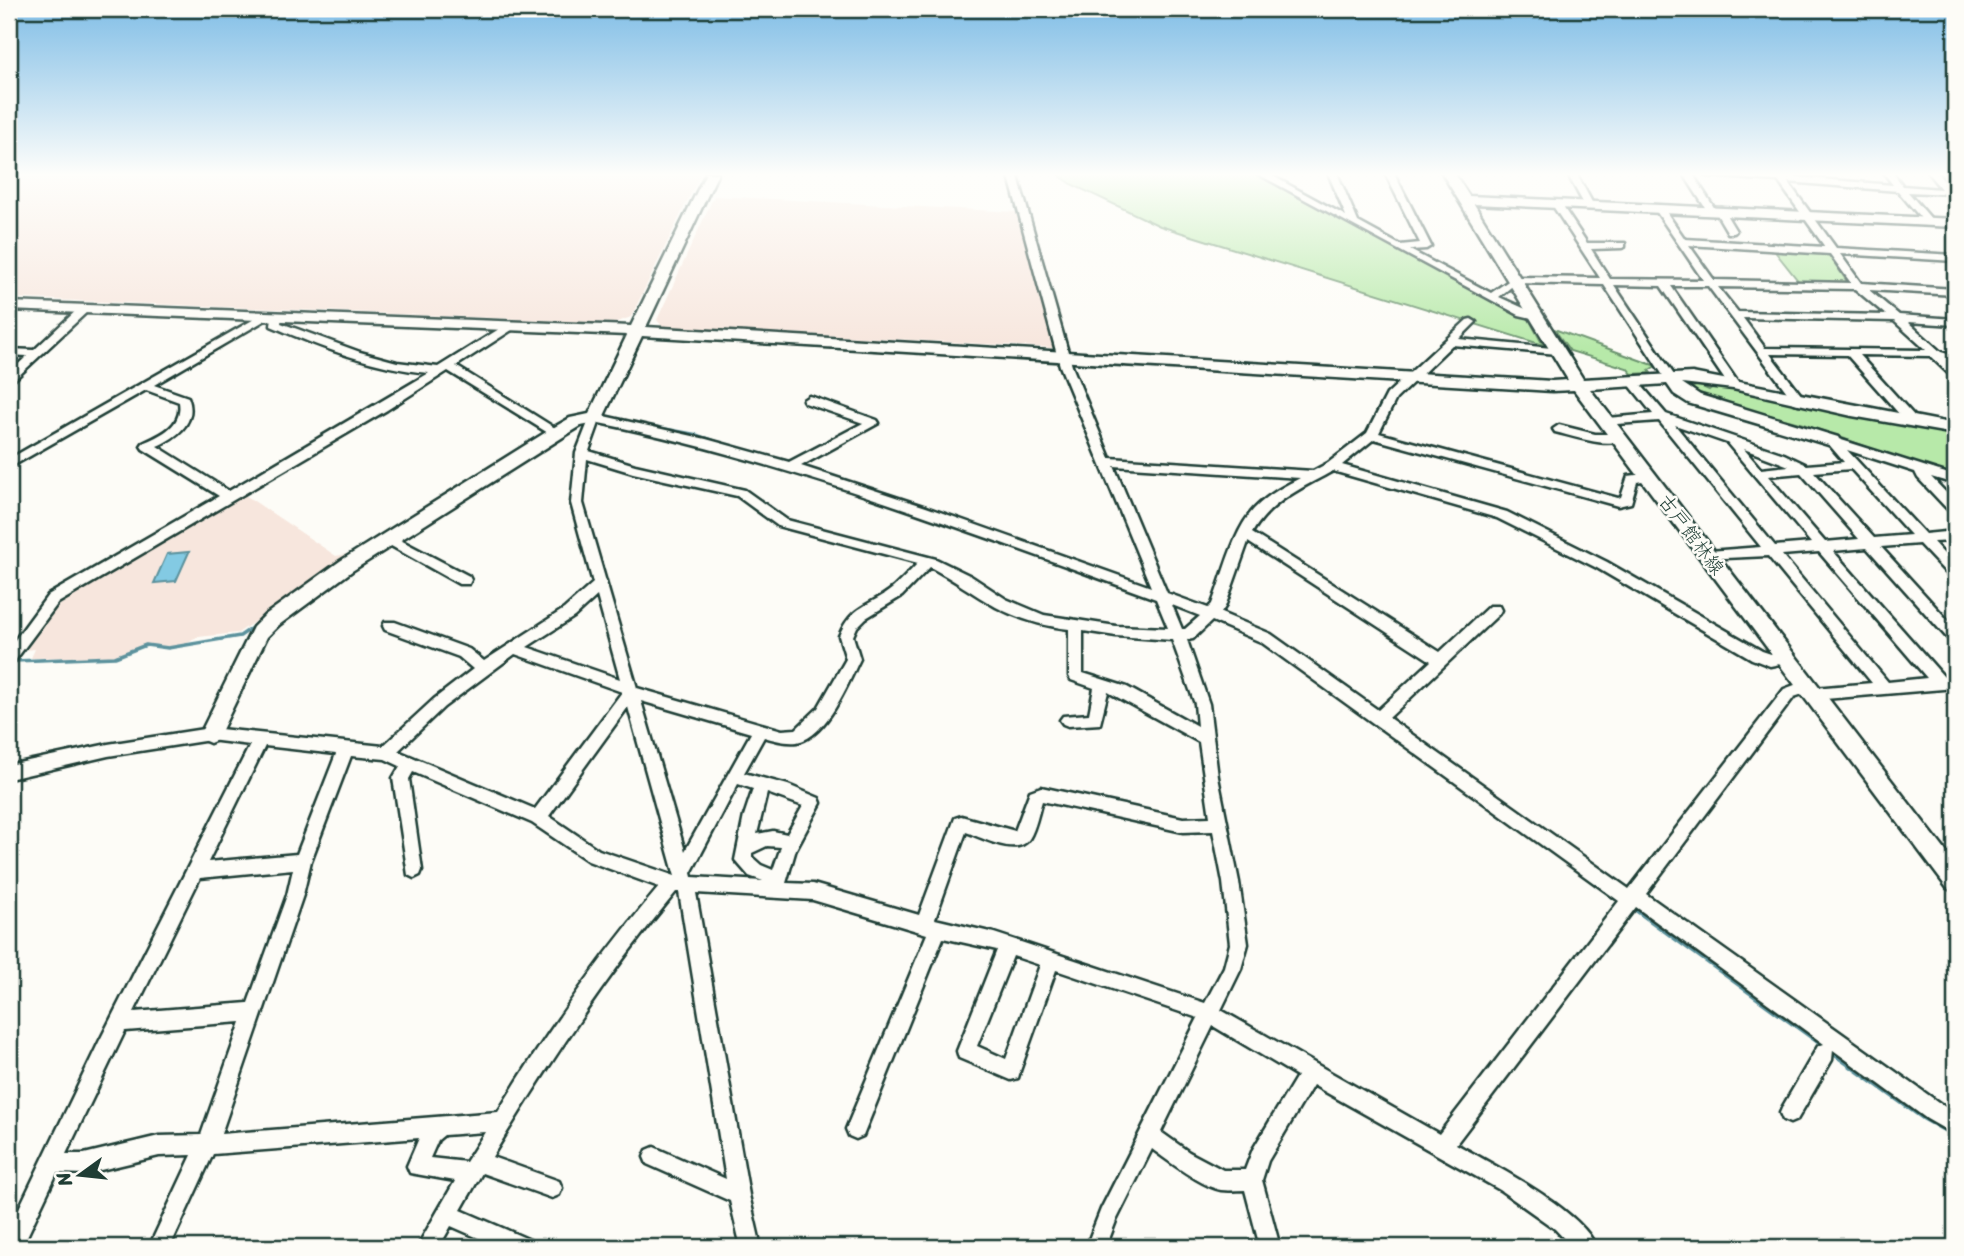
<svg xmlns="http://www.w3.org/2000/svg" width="1964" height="1256" viewBox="0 0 1964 1256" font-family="Sriracha,'Klee One',sans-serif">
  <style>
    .built { fill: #f7e6dd }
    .green { fill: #b7e9a9; stroke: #6b936e; stroke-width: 2 }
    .water { fill: #83cae3; stroke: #5b929d; stroke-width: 2 }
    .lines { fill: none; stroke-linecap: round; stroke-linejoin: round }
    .stream-far2 { stroke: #5b929d; stroke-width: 2.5 }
    .stream-far1 { stroke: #5b929d; stroke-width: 3.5 }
    .stream { stroke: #5b929d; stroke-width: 4.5 }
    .street-casing { stroke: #1f3d34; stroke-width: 5 }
    .secondary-casing { stroke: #1f3d34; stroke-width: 5 }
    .street { fill: #fdfcf7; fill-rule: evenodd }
    .secondary { fill: #fdfcf7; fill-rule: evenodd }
    .labels { text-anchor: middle; stroke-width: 5; stroke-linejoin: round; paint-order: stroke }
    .street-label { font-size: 19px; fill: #1f3d34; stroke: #fdfcf7 }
  </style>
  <rect width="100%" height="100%" fill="#fdfcf7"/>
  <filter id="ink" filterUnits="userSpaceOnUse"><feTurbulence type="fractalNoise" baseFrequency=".0143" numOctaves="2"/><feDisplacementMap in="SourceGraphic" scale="14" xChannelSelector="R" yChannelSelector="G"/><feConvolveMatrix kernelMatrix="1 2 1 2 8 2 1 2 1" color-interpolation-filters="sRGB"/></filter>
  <g filter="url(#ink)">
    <path class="built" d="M 9,173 L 701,173 L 631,317 L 615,323 L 9,298 Z
      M 714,196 L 1016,212 L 1056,348 L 662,326 L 657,320 Z
      M 240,492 L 239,498 L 245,495 L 336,556 L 352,553 L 238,633 L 198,637 L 181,647 L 148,645 L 126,651 L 122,657 L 31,658 L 35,649 L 27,650 L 38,628 L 45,625 L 46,621 L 42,621 L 58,598 Z"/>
    <path class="green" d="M 1056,173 L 1255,173 L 1529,319 L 1543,345 L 1160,226 L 1073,185 Z
      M 1773,249 L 1828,254 L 1848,283 L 1800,283 Z
      M 1554,329 L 1656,366 L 1649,370 L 1651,373 L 1632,374 L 1627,368 L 1570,351 Z
      M 1698,385 L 1709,390 L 1714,386 L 1863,418 L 1955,433 L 1955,478 L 1836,439 L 1881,452 L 1803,424 L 1721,402 L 1721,399 L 1696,392 L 1691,388 Z"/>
    <path class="water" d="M 189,552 L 176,581 L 154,583 L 167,554 Z"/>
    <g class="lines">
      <path class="stream-far2" d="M 625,421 L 695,434 L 711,440
        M 534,440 L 563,423"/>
      <path class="stream-far1" d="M 706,438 L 726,445
        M 447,494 L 537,438
        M 14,658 L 15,661 L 115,657 L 146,645 L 168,648 L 240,636 L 256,625"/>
      <path class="stream" d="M 1633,908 L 1825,1047
        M 1831,1052 L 1923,1118 L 1955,1136"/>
      <g class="street-casing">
        <path id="street" d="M 1008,173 L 1017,173 L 1072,366 L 1110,458 L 1313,471 L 1328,463 L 1367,433 L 1387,394 L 1467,320 L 1471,319 L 1476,322 L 1459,339 L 1562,349 L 1563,351 L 1558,354 L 1452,345 L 1396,399 L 1379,433 L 1618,498 L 1621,497 L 1628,476 L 1652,473 L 1654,476 L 1652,479 L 1637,482 L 1631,503 L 1618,506 L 1374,439 L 1342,465 L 1507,512 L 1607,562 L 1762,651 L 1771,654 L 1791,654 L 1793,658 L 1791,662 L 1770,666 L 1752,659 L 1597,568 L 1497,518 L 1333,471 C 1302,488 1271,501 1252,533 L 1440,652 L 1489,606 L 1499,606 L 1501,610 L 1499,614 L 1389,718 L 1629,889 L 1784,689 L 1808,680 L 1813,682 L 1814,688 L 1872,683 L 1768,556 L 1704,559 L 1702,556 L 1704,553 L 1709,551 L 1761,547 L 1659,421 L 1603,425 L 1601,422 L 1607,418 L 1653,414 L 1628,383 L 1628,379 L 1636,379 L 1666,414 L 1784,454 L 1807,465 L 1844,462 L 1826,441 L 1832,437 L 1955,476 L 1955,484 L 1931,477 L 1955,502 L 1955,514 L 1951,513 L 1918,478 L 1915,472 L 1847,450 L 1925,534 L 1955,531 L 1955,541 L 1933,542 L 1955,566 L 1955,579 L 1950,577 L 1919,544 L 1881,547 L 1955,628 L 1955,642 L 1950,641 L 1867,548 L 1833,551 L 1944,677 L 1955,676 L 1955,688 L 1813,700 L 1808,698 L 1806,693 L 1794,697 L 1646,894 L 1955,1114 L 1955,1135 L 1927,1119 L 1833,1050 L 1832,1060 L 1797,1120 L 1790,1123 L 1783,1120 L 1780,1113 L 1783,1106 L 1818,1046 L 1824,1044 L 1636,907 L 1456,1144 C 1492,1164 1582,1210 1596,1247 L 1572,1247 L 1555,1229 L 1500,1190 L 1313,1085 L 1268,1161 L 1262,1180 L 1280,1247 L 1260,1247 L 1245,1190 C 1237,1190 1229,1191 1221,1190 C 1203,1187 1168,1161 1152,1149 L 1116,1221 L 1106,1247 L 1086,1247 L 1101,1209 L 1198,1018 L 1056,970 L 1020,1071 L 1018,1078 L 1011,1080 L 959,1058 L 957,1051 L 997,950 L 943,938 L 863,1136 L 856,1139 L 849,1136 L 846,1129 L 927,934 L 813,900 L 696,893 L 749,1195 L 761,1247 L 741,1247 L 730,1201 L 647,1164 L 644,1157 L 647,1150 L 654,1147 L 726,1179 L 679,892 L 676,892 C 607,975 548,1065 492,1157 L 559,1181 L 562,1188 L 559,1195 L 552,1198 L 482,1173 L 461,1210 L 530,1240 L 533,1247 L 499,1247 L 451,1226 L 439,1247 L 417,1247 L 455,1181 L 410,1173 L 407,1166 L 419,1138 L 213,1154 L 170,1247 L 149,1247 L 192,1155 L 159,1156 L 84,1174 L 57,1173 L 22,1247 L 9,1247 L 9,1229 L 99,1042 L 250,745 L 210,740 L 108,756 L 9,779 L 9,765 L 108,744 L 210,728 L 383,746 L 434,699 L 473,669 L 459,657 L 385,630 L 383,626 L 385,622 L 395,622 L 469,649 L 484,661 L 564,609 L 593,583 L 571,503 L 576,453 L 591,415 L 595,414 L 706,439 L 789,462 L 863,423 L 805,403 L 803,400 L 809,396 L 813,397 L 877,420 L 879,423 L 801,466 L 926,507 L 1151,587 L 1060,366 ZM 599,423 C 790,462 973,533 1156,599 L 1168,628 L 1116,626 L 1044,615 L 1006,599 L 971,576 L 936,559 L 787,520 L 745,490 L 635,465 L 589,451 ZM 1675,425 L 1727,443 L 1811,543 L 1775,546 ZM 1744,449 L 1789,466 L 1761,469 ZM 587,459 L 633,473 L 737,496 L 778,526 L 918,563 C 910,571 902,580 893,588 C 870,607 852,604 839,636 L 846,659 L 818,708 L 796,729 L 782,730 L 637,688 L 583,503 ZM 1114,466 L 1300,478 C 1283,487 1267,495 1254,509 C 1233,531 1223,576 1212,604 L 1208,608 L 1167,593 ZM 1851,469 L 1911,535 L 1874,538 L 1814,472 ZM 1801,473 L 1859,539 L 1825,542 L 1768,476 ZM 1248,542 L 1431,661 L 1378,710 L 1271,634 L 1221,613 L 1225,607 ZM 1819,552 L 1927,678 L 1888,682 L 1782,555 ZM 930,567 C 953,579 973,594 996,607 C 1019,619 1043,626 1069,629 L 1069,676 L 1071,680 L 1094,688 L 1089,714 L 1063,716 L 1060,720 L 1063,724 L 1068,726 L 1100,724 L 1108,692 L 1199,742 L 1210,817 L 1183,818 L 1041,787 L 1030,791 L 1015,831 L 961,816 L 955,818 L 919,915 L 813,884 L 786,883 L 796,849 L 821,803 L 819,798 L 788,785 L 744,773 L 764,737 C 775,740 785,743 797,742 C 827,737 848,683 860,659 L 853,636 L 857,627 L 866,618 L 902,596 ZM 597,596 L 620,679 L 527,647 L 574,617 ZM 1172,605 L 1200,616 L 1185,629 L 1182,629 ZM 1212,621 L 1261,642 L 1619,901 L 1439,1134 L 1221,1010 L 1241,969 L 1248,944 L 1239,882 L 1218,777 L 1209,704 L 1187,640 L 1193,639 ZM 1083,631 L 1116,636 L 1172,640 L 1195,704 L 1197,726 L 1127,687 L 1083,673 ZM 515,654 L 622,692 L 535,809 L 398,751 L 444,707 ZM 641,701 L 751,733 L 685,851 ZM 628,707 L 674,873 L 675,876 L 599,850 L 549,816 ZM 265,746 L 336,754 L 297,854 L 208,862 ZM 351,756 L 385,759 L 400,766 L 393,778 L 408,875 L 414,878 L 420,875 L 422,870 L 409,779 L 413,772 L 532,823 L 588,861 L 659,887 C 599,958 546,1033 498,1112 L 221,1134 L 303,895 L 311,861 ZM 738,784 L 753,789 L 744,816 L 735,860 L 749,876 L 763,881 L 692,877 L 691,873 ZM 767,793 L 803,806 L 787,834 L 773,831 L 757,834 ZM 1042,801 L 1183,832 L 1213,831 L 1223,882 L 1230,944 L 1224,967 L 1205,1003 L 994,933 L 935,919 L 966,832 C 981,837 1017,857 1029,839 C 1036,828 1038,813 1042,801 ZM 767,846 L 781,847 L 773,870 L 761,865 L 752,857 L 752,853 ZM 293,869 L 287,895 L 248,1003 L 134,1012 L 200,878 ZM 1013,956 L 1040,965 L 1006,1059 L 977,1046 ZM 241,1022 L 201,1135 L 159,1136 L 84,1154 L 66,1154 L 125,1031 ZM 1213,1026 L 1297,1076 L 1253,1149 L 1245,1170 L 1223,1170 L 1189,1152 L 1161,1132 ZM 485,1132 L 466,1162 L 430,1158 L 438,1140 L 444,1135 Z
          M 1256,173 L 1267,173 L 1346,216 L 1328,173 L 1337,173 L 1358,222 L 1400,245 L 1420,243 L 1385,173 L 1394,173 L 1431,246 L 1426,249 L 1410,250 L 1491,293 L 1514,277 L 1600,278 L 1551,203 L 1553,201 L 1559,201 L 1587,243 L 1625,243 L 1625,247 L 1622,248 L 1591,249 L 1610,279 L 1703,280 L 1654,208 L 1656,206 L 1662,206 L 1685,239 L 1825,247 L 1778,181 L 1706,176 L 1702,173 L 1774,176 L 1773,173 L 1782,173 L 1784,176 L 1893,185 L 1884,173 L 1893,173 L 1903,186 L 1941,189 L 1928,173 L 1937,173 L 1952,190 L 1952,194 L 1908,192 L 1933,221 L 1928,224 L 1925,223 L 1898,191 L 1788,182 L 1836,248 L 1955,255 L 1955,261 L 1840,254 L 1861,283 L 1955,289 L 1955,295 L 1869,290 L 1899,315 L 1955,319 L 1955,325 L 1908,322 L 1941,352 L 1955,356 L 1955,362 L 1949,361 L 1955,368 L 1955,377 L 1951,376 L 1930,356 L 1859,355 L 1917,419 L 1917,425 L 1909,425 L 1847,355 L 1770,354 L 1805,400 L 1799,404 L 1795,403 L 1708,286 L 1671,286 L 1739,384 L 1733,388 L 1729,386 L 1661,286 L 1614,285 L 1676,378 L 1674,380 L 1666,380 L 1604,285 L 1516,283 L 1499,297 L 1541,316 L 1536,319 L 1519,315 ZM 1689,245 L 1830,254 L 1851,283 L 1714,280 ZM 1718,287 L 1855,289 L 1886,315 L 1738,312 ZM 1743,318 L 1894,321 L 1926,350 L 1765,348 Z
          M 1567,173 L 1576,173 L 1593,204 L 1591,206 L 1585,206 Z
          M 1683,173 L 1692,173 L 1715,209 L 1722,208 L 1736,231 L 1734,233 L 1728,233 L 1715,211 L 1708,212 Z
          M 84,306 L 89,309 L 88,311 L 13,381 L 9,382 L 9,373 L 27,356 L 9,355 L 9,349 L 34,350 L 80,307 Z
          M 265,313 L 270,316 L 269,318 L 154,385 L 188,397 C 198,422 177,437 157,446 L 229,491 L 429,373 C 374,368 322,348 271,326 L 272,317 L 277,314 L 282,317 L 281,323 L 360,352 L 397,362 L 438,367 L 507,324 L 515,324 L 515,328 L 456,366 L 563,433 L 561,436 L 553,436 L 448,371 L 387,410 L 58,603 L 14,662 L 9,664 L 9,648 L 48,595 L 219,496 L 143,449 L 141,446 L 143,443 C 161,435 183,426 179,402 L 146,390 L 9,468 L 9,459 Z
          M 1559,425 L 1595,434 L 1619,434 L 1625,438 C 1610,450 1573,436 1555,432 L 1553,429 Z
          M 389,534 L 469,576 L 471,580 L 469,584 L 459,584 L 384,542 L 382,539 L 384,536 Z"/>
      </g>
      <g class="secondary-casing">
        <path id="secondary" d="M 706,173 L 718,173 L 646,327 L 1552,381 L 1568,380 L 1442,173 L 1454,173 L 1469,196 L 1955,219 L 1955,227 L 1474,204 L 1583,379 L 1692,373 L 1955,424 L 1955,434 L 1852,416 L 1733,389 L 1682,383 L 1700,395 L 1838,437 L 1840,441 L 1832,446 L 1688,403 L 1674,394 L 1667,384 L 1590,389 L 1955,863 L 1955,892 L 1947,888 L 1574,390 L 1552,391 L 642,336 L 601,422 L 581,426 L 563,437 L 352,571 L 279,625 L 267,637 L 217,740 L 210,743 L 203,740 L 200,734 L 253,627 L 265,615 L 340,561 L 551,429 L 570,418 L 589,414 L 627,335 L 9,310 L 9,302 L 631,326 Z"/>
      </g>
      <use href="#street" class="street"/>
      <use href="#secondary" class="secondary"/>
    </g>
  </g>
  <linearGradient id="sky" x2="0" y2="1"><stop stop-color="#7fbde6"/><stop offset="0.5" stop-color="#fefefb"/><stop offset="1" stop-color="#fefefb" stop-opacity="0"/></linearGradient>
  <rect width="1964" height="349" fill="url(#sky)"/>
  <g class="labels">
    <g class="street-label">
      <text transform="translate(1692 534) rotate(53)" y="7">古戸館林線</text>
    </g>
  </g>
  <rect width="1964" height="1256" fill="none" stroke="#fdfcf7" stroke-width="35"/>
  <rect x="18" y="18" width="1929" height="1221" fill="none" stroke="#1f3d34" stroke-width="2.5" filter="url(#ink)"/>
  <g transform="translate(80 1175) rotate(255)" stroke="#fdfcf7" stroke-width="5" paint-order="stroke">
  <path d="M0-5L12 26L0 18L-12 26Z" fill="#1f3d34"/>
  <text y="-10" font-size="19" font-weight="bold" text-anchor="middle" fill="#1f3d34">N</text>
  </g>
</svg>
